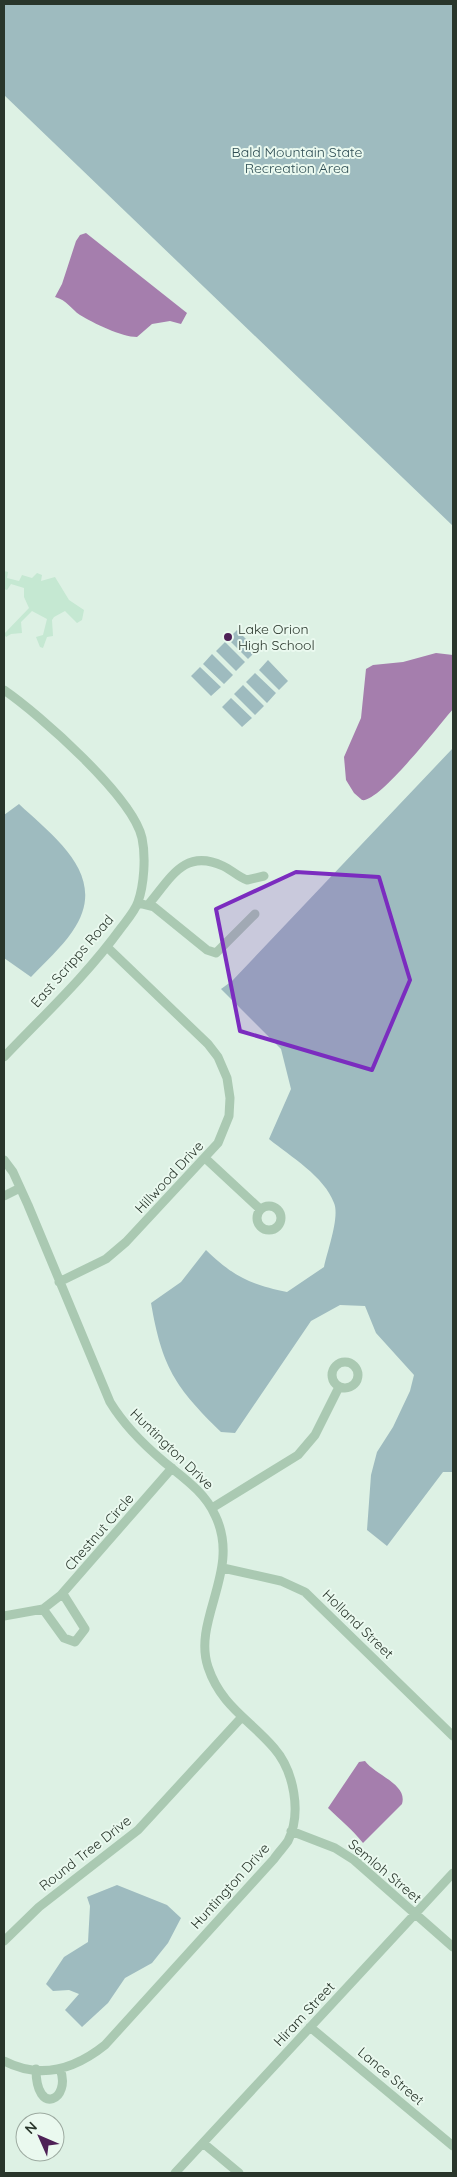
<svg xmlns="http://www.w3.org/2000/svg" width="457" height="2177" viewBox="0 0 457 2177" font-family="Quicksand,sans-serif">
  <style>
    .green { fill: #9ebbbf }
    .plaza { fill: #c5e8d2 }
    .water { fill: #a57ead }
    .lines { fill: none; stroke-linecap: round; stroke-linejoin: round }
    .minor { stroke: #aac9b2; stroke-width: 9 }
    .marked { fill: #7b2cbf; fill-opacity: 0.2; stroke: #7b2cbf; stroke-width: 4; stroke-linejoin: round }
    .poi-dot { fill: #4e2156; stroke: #eaf9ef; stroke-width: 2 }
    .labels { text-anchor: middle; stroke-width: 4; stroke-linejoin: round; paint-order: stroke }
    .park-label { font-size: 14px; fill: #2e4d53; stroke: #eaf9ef }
    .poi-label { font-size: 14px; fill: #29362b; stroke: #eaf9ef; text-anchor: start }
    .street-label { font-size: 14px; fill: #29362b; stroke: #eaf9ef }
  </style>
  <rect width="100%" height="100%" fill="#ddf1e4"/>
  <path class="green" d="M 4,4 L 453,4 L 453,526 L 4,95 Z
    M 237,630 L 257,650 L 248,659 L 228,639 Z
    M 225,642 L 245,662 L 236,671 L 216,651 Z
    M 212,654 L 233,675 L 224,684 L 203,664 Z
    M 268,660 L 288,681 L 279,690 L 259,670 Z
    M 200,667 L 221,687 L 211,696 L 191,676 Z
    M 255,673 L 276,693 L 267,703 L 246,682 Z
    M 243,685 L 264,706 L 255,715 L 234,694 Z
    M 231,698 L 252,718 L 242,727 L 222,707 Z
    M 453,748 L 453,1472 L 443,1472 L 387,1546 L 367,1530 L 371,1475 L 377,1452 L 393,1427 L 410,1391 L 414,1375 L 376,1333 L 365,1306 L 340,1305 L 311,1321 L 235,1433 L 221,1432 C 175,1387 162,1367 151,1303 L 181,1282 L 206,1250 C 234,1277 250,1284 287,1292 L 324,1267 C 327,1252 340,1217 334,1203 C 324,1176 291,1157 269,1139 L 291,1089 L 281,1049 L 221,989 L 232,981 Z
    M 19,804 C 55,838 111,877 72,932 C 61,948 45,962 31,977 L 4,958 L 4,815 Z
    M 117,1885 L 167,1905 L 181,1918 L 168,1943 L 152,1963 L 125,1978 L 108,2003 L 82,2027 L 65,2010 L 79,1994 L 69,1990 L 53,1991 L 46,1984 L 64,1957 L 88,1942 L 90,1906 L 87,1897 Z"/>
  <path class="plaza" d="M 4,571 L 8,572 L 7,578 L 19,581 L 22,575 L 32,578 L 37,573 L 42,575 L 41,581 L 55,577 L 69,600 L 84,610 L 82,620 L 77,623 L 65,611 L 54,617 L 52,620 L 53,636 L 47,637 L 43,648 L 40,647 L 36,637 L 43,635 L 47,619 L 32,611 L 21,622 L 22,633 L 11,634 L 6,637 L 4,634 L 29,608 L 24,597 L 24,588 L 11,584 L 7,590 L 4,589 Z"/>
  <path class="water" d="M 86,233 L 187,313 L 181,324 L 170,321 L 152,324 L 137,337 C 122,337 93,323 80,315 C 71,309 67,300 55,297 L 62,284 L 76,241 L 80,235 Z
    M 436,653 L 453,655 L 453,709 C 440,724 378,804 362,800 L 354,793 L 346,780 L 344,757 L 361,718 L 366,669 L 373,665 L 403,662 Z
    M 365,1761 C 375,1775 408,1784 402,1804 L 363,1843 C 351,1828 341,1821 328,1808 L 359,1762 Z"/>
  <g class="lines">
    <path class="minor" d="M 4,690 C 39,714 133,797 142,838 C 146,857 144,885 138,902 C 135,911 127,920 121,928 C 87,975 44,1015 4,1057
      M 138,903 L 154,907 L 207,950 L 216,953 L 255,914
      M 148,905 C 171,878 184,848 223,866 C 232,870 238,877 247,880 L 264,876
      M 205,1158 L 260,1209
      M 4,1160 L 13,1172 L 28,1205 L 110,1402 C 124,1425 143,1444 163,1461 C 182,1477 204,1491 215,1515 C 242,1570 192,1619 208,1667 C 221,1706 249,1719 274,1748 C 294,1771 302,1813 288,1841 C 284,1847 278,1853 274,1859 L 105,2045 C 75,2069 41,2080 4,2061
      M 4,1196 L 20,1188
      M257 1218a12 12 0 1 1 24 0a12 12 0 1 1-24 0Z
      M 59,1282 L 106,1259 L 126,1242 L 218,1143 L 229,1116 L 230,1098 L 227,1078 L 218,1057 L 208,1044 L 107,947
      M332 1375a13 13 0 1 1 26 0a13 13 0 1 1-26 0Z
      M 212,1508 L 298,1455 L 315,1435 L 339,1387
      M 223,1568 L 281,1581 L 305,1592 L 453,1736
      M 43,1609 L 64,1638 L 75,1642 L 85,1629 L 63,1594
      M 4,1616 L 43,1609 L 61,1595 L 172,1468
      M 291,1831 L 335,1848 L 354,1860 L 453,1947
      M 4,1941 L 39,1907 L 138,1830 L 241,1718
      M 310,2027 L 453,2146
      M 36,2069 C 36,2118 72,2099 60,2069
      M 203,2143 L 239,2173
      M 175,2173 L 453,1873"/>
  </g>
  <path class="marked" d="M 296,872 L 379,877 L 410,980 L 372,1070 L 240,1031 L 216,909 Z"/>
  <circle class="poi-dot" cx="228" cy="637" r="5"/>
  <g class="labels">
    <g class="park-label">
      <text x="297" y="157">Bald Mountain State<tspan x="297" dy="16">Recreation Area</tspan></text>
    </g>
    <g class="poi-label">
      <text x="238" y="634">Lake Orion<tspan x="238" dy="16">High School</tspan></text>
    </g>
    <g class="street-label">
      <text transform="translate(72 961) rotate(-49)" y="5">East Scripps Road</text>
      <text transform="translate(169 1177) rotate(-47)" y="5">Hillwood Drive</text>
      <text transform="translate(172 1449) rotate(44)" y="5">Huntington Drive</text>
      <text transform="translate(99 1532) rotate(-49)" y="5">Chestnut Circle</text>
      <text transform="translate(358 1624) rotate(44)" y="5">Holland Street</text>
      <text transform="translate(85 1853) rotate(-38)" y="5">Round Tree Drive</text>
      <text transform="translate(385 1871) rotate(40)" y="5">Semloh Street</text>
      <text transform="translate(230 1886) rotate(-48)" y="5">Huntington Drive</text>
      <text transform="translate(304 2014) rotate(-47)" y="5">Hiram Street</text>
      <text transform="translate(391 2076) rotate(40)" y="5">Lance Street</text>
    </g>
  </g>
  <rect width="457" height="2177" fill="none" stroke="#29362b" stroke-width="10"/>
  <g transform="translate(40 2137) rotate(315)"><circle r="24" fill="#eaf9ef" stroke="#9daba1"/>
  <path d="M0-4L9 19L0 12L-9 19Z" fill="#4e2156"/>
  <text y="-8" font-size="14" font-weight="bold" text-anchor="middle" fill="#29362b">N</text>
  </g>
</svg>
